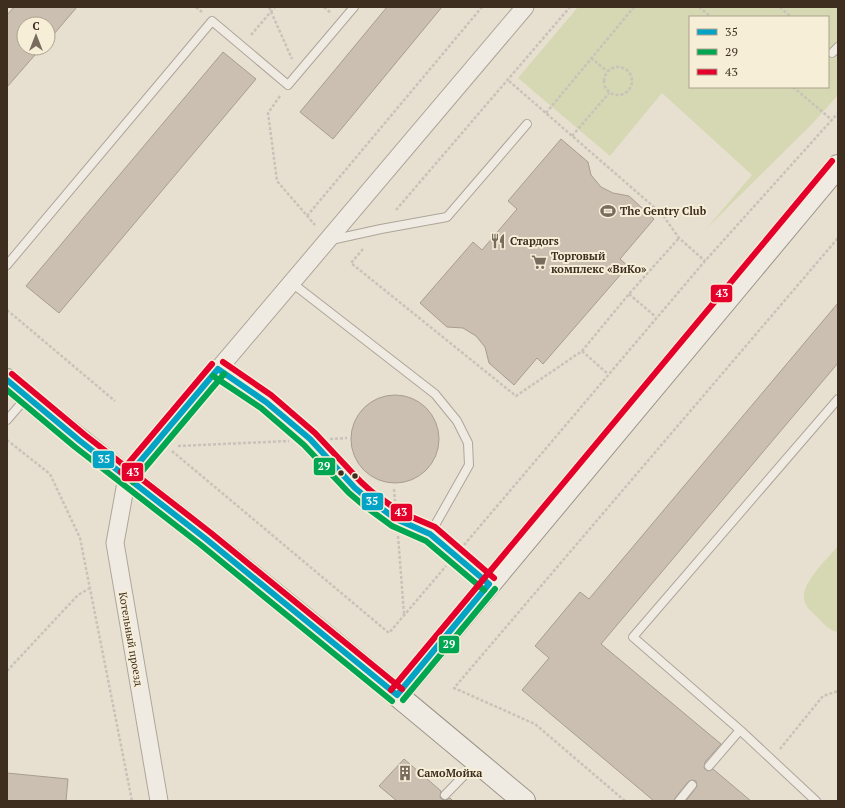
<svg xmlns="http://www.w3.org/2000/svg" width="845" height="808" viewBox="0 0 845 808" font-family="'PT Serif',serif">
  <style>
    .green { fill: #d6d7b3; fill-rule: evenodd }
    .building { fill: #cbbfb2; stroke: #a89c90 }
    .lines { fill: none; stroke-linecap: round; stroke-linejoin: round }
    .lane-casing { stroke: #ada599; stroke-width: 10 }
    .street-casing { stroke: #ada599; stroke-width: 19 }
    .secondary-casing { stroke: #9c958a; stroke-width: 24 }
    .path { stroke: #c8c2b9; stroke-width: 2.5; stroke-dasharray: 3 2; stroke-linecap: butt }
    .lane { stroke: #efebe3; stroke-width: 8 }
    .street { stroke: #efebe3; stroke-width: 17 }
    .secondary { stroke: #efebe3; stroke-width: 22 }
    .bus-1-casing { stroke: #f7eed8; stroke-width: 9 }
    .bus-2-casing { stroke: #f7eed8; stroke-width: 9 }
    .bus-3-casing { stroke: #f7eed8; stroke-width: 9 }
    .bus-1 { stroke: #03a3c5; stroke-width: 6 }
    .bus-2 { stroke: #00a651; stroke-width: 6 }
    .bus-3 { stroke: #e4002b; stroke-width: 6 }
    .bus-dot { fill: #3d2e20; stroke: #f7eed8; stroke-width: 1.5 }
    .labels { text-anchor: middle; stroke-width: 4; stroke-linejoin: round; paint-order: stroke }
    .poi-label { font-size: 11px; font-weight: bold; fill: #3d2e20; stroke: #f7eed8; text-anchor: start }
    .street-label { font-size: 11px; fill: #3d2e20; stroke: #f7eed8 }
    .line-badge { stroke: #f7eed8; stroke-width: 1.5 }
    .badge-label { font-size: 11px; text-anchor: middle; font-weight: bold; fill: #fff }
  </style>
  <rect width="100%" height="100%" fill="#e7e0d1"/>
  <path class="green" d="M 578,7 L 838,7 L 838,95 L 812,124 L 706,229 L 752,175 L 662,93 L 610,156 L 518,78 ZM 690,17 L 828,17 L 828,87 L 690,87 Z
    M 838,546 L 838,632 C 829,631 822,622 816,616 C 811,611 805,607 804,599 C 801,583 828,558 838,546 Z"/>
  <path class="building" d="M 14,7 L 77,7 L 48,41 L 48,24 L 24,24 L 24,48 L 41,48 L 7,87 L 7,15 Z
    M 387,7 L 442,7 L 333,139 L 300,112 Z
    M 223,52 L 256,79 L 59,313 L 26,286 Z
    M 561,139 L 588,162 L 591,175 L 601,187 L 613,193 L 629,196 L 654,219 L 620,259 L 628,266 L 543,364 L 537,358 L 514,385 L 489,363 L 485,347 L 476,336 L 463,328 L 447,327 L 420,303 L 473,242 L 482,250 L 517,209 L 508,201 Z
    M 838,303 L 838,363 L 601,644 L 721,744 L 705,762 L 704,768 L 708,771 L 713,769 L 751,801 L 686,801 L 697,786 L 696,781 L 692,780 L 688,782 L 675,798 L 674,801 L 654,801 L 522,690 L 549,658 L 535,646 L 580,592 L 589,599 Z
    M351 439a44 44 0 1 1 88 0a44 44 0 1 1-88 0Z
    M 404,759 L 441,791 L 440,796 L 441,799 L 446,800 L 450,798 L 453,801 L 397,801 L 379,786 Z
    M 7,773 L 68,779 L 66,801 L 7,801 Z"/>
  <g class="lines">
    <g class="lane-casing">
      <path id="lane" d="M 832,53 L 838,47
        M 331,240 L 381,229 L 447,217 L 527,124
        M 7,265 L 212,21 L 288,85 L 354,7
        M 292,283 L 435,394 L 457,421 L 468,443 L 469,465 L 430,534
        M 218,369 L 266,402 L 310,439 L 355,488 L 367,498 L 396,519 L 430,534 L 488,583
        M 7,420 L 26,398
        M 709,766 L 740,730
        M 445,795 L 477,762
        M 679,801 L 692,785
        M 816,801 L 740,730 L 633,637 L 838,399"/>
    </g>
    <g class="street-casing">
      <path id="street" d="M 159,801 L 115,543 L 127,477 L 525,7"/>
    </g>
    <g class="secondary-casing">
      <path id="secondary" d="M 7,380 C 71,435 139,486 206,539 C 313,624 419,713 524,801
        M 397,695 L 838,166"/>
    </g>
    <path class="path" d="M 196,7 L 202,12
      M 269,7 L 292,59
      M 324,7 L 331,13
      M 699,7 L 711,17
      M 780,7 L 791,17
      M 251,35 L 275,7
      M 591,58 L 607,71
      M604 81a14 14 0 1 1 28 0a14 14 0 1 1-28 0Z
      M 509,81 L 662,214 L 679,238 L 705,261
      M 793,87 L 832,120
      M 280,96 L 268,113 L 277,181 L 315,225
      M 546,113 L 634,7
      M 572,136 L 609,93
      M 396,210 L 570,7
      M 307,216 L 482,7
      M 363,249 L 351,263 L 516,396 L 582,351 L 629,294 L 679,238
      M 629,294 L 656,317
      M 7,310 L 115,401
      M 582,351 L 608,374
      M 330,439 L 347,438
      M 7,440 L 50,474 L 80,538 L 132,801
      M 178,446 L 289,441
      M 172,451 L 389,633 L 446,566
      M 394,489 L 395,501
      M 398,536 L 404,614
      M 464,545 L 705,261 L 838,113
      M 7,671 L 78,595 L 90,588
      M 780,749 L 823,696 L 838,691
      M 625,801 L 535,724 L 454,688 L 838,238"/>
    <use href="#lane" class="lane"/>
    <use href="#street" class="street"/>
    <use href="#secondary" class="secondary"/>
    <g class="bus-1-casing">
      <path id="bus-1" d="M 218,369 L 266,402 L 310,439 L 355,488 L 367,498 L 396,519 L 430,534 L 489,584
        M 7,380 L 80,441 L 206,539 L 397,695
        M 127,477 L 218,369
        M 397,695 L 489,584"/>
    </g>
    <g class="bus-2-casing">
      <path id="bus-2" d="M 213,376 L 261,408 L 304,445 L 349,493 L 362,504 L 392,526 L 426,541 L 484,590
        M 7,390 L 75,447 L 201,545 L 392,701
        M 133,482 L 224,374
        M 403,700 L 495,589"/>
    </g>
    <g class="bus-3-casing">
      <path id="bus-3" d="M 223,362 L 271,395 L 315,433 L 361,482 L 372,492 L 400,512 L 435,527 L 494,578
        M 12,374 L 85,435 L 211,533 L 402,689
        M 121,472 L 212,364
        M 391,690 L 832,161"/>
    </g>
    <use href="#bus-1" class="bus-1"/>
    <use href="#bus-2" class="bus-2"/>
    <use href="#bus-3" class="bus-3"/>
  </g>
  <defs>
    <g id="stadium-bare" transform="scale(1.2)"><path d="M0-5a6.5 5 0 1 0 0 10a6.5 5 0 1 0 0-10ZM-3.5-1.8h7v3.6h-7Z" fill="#786c5e" stroke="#f7eed8" stroke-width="2.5" paint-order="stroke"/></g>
    <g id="restaurant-bare" transform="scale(1.2)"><path d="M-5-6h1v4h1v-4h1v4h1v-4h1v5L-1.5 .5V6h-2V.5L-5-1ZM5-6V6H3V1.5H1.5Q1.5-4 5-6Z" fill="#786c5e" stroke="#f7eed8" stroke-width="2.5" paint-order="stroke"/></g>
    <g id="supermarket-bare" transform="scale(1.2)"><path d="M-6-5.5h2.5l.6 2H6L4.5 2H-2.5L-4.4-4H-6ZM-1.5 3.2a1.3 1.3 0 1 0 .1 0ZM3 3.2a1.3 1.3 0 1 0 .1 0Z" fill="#786c5e" stroke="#f7eed8" stroke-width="2.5" paint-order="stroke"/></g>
    <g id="building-bare" transform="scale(1.2)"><path d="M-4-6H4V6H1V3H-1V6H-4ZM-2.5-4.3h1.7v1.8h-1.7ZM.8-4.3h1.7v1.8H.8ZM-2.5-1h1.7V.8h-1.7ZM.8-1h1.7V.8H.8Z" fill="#786c5e" stroke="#f7eed8" stroke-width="2.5" paint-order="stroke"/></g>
  </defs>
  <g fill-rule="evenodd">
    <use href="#stadium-bare" x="608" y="211"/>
    <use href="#restaurant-bare" x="498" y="241"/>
    <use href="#supermarket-bare" x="539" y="262"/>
    <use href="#building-bare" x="405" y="773"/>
  </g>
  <g class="bus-dot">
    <circle cx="341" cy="473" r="3.5"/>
    <circle cx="355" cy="476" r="3.5"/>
  </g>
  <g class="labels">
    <g class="poi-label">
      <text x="620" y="215">The Gentry Club</text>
      <text x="510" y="245">Стардогs</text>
      <text x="551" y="260">Торговый<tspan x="551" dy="13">комплекс «ВиКо»</tspan></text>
      <text x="417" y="777">СамоМойка</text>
    </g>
    <g class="street-label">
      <text transform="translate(131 639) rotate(80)" y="4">Котельный проезд</text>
    </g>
  </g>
  <g class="line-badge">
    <rect x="710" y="284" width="23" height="19" rx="4" fill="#e4002b"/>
    <rect x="92" y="450" width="23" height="19" rx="4" fill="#03a3c5"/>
    <rect x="313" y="457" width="23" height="19" rx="4" fill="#00a651"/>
    <rect x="121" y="462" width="23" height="20" rx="4" fill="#e4002b"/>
    <rect x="361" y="492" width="23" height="19" rx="4" fill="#03a3c5"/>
    <rect x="390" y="503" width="23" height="19" rx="4" fill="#e4002b"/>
    <rect x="438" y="635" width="22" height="19" rx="4" fill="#00a651"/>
  </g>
  <g class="badge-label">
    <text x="722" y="297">43</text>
    <text x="104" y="463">35</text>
    <text x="324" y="470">29</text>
    <text x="133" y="476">43</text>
    <text x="372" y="505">35</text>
    <text x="401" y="516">43</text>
    <text x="449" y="648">29</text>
  </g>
  <rect width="845" height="808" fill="none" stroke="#3d2e20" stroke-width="16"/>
  <rect x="689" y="16" width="140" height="72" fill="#f7eed8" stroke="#ada18e"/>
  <rect x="697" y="29" width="20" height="6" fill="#03a3c5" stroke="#ada18e"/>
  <text x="725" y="36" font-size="12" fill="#3d2e20">35</text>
  <rect x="697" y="49" width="20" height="6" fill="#00a651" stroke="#ada18e"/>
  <text x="725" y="56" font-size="12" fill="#3d2e20">29</text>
  <rect x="697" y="69" width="20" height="6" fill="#e4002b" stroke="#ada18e"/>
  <text x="725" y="76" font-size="12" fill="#3d2e20">43</text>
  <g transform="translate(36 36)"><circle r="19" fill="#f7eed8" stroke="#ada18e"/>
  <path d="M0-3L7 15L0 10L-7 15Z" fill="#786c5e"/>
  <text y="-6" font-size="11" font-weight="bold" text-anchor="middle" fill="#3d2e20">С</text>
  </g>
</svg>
